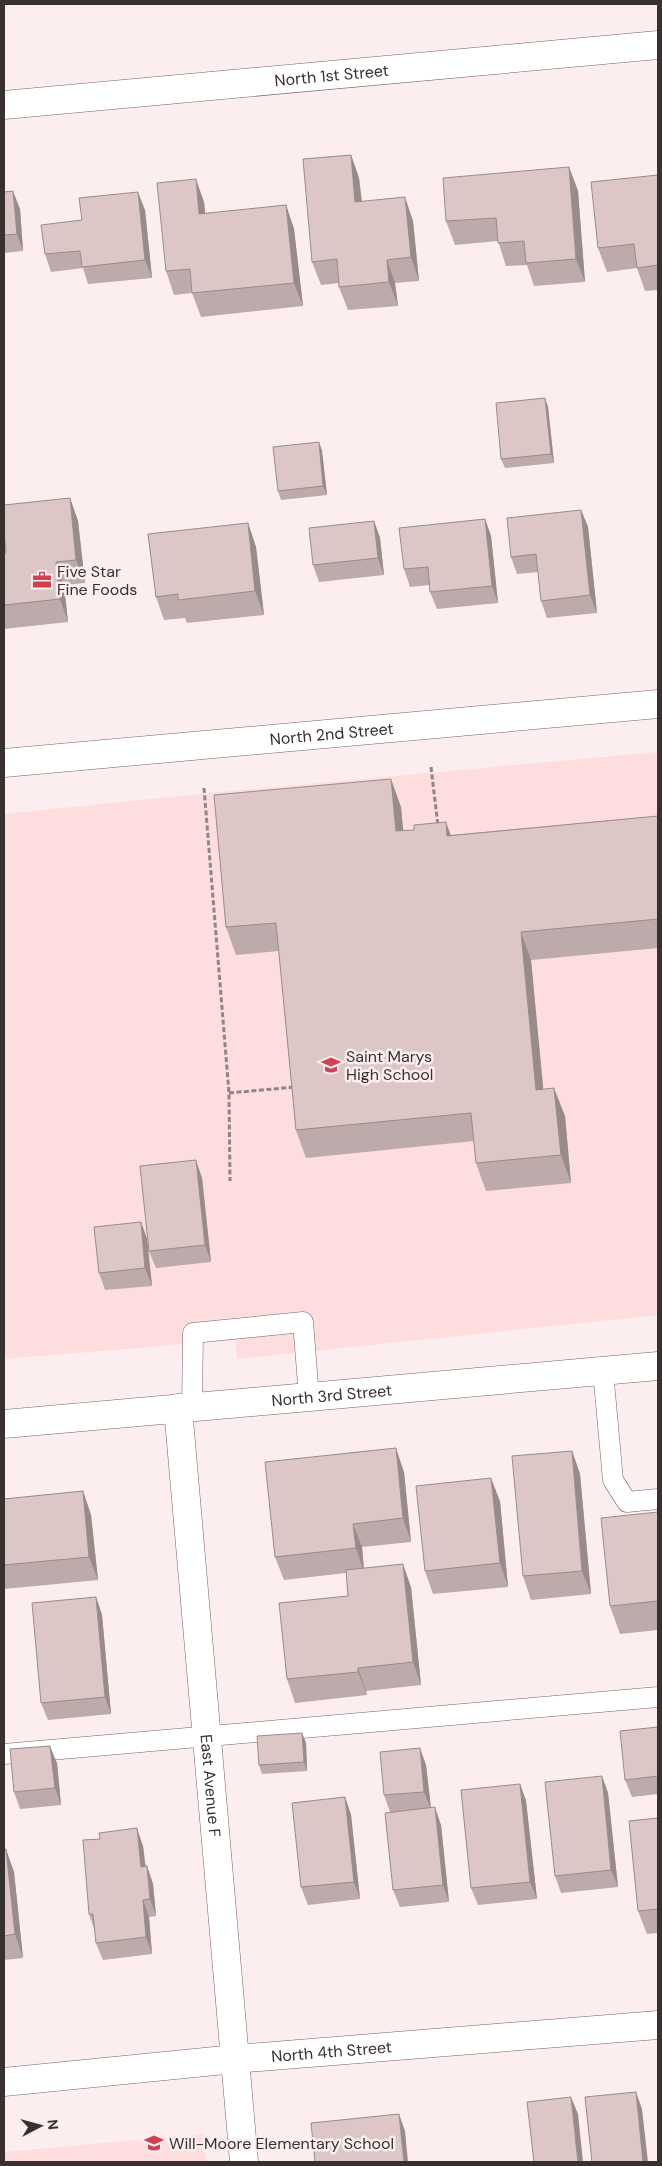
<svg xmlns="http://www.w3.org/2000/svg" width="662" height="2166" viewBox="0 0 662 2166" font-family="'DM Sans',sans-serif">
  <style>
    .built { fill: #fddddd }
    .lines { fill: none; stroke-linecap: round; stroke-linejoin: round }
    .lane-casing { stroke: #766363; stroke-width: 21 }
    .street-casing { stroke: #766363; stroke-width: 29 }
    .secondary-casing { stroke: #766363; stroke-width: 29 }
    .path { stroke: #918686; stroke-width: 3; stroke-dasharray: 5 2.5; stroke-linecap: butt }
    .lane { stroke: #fff; stroke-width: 20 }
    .street { stroke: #fff; stroke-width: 28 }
    .secondary { stroke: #fff; stroke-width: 28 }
    .wall { fill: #bdaaaa }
    .shaded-wall { fill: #9a8b8b }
    .building { fill: #dcc6c6; stroke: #9a8b8b }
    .labels { text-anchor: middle; stroke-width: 5; stroke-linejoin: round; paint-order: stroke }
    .street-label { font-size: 16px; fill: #393030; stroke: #fceeee }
    .poi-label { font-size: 16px; fill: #393030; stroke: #fceeee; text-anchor: start }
  </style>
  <rect width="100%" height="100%" fill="#fceeee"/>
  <path class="built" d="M 658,752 L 658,1315 L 237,1359 L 235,1340 L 4,1359 L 4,814 L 220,792 Z
    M 203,2134 L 206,2162 L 4,2162 L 4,2152 Z"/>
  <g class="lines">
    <g class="lane-casing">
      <path id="lane" d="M 603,1371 L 613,1480 L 627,1502 L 658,1499
        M 192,1408 L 193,1333 L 303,1322 L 309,1397
        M 4,1754 L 658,1697"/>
    </g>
    <g class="street-casing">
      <g id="street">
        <path id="s1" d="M 4,105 L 658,45"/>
        <path id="s2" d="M 4,763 L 658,704"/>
        <path id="s3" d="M 178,1408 L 244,2162"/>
        <path id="s4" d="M 4,2082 L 235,2059 L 658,2025"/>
      </g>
    </g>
    <g class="secondary-casing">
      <g id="secondary">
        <path id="s5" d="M 4,1424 L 658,1366"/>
      </g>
    </g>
    <path class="path" d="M 431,767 L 438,826
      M 204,788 L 229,1093 L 230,1181
      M 229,1093 L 295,1087"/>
    <use href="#lane" class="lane"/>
    <use href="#street" class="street"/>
    <use href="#secondary" class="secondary"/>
  </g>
  <path class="wall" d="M 351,155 L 359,178 L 362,201 L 413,221 L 419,281 L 395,283 L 398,306 L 348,310 L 339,287 L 339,283 L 321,285 L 312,262 Z
    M 569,167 L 578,191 L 585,282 L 534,286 L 527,265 L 506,266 L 498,241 L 455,245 L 446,221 Z
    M 658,175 L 658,290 L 645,291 L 637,268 L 607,272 L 598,248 Z
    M 4,192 L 20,209 L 23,251 L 4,253 Z
    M 204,202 L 205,214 L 286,205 L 294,229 L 303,306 L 201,317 L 192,293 L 174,295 L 166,271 Z
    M 145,210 L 152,278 L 88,284 L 83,268 L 51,272 L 45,254 L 82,220 Z
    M 545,398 L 548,407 L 554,463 L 505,468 L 501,459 Z
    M 319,442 L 322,451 L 327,495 L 281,500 L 278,491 Z
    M 70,498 L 78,521 L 85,583 L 64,585 L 68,622 L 4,629 L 4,554 L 6,553 Z
    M 581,510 L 588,527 L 597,613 L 547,618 L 541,601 L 538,572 L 517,574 L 511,557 Z
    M 485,519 L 491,536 L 498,603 L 437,609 L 430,592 L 429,585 L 410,587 L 404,569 Z
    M 374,521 L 380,538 L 384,575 L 319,582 L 313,565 Z
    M 248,523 L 256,547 L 264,615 L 187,623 L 185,618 L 164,620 L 156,597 Z
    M 401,807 L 403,830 L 451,835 L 658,816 L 658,948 L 531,960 L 543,1089 L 565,1116 L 571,1183 L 486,1191 L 476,1163 L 474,1141 L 306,1158 L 296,1130 L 279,951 L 236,955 L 226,927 Z
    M 202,1178 L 211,1262 L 156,1268 L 149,1251 Z
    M 141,1222 L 147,1239 L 152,1286 L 105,1290 L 99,1273 Z
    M 572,1451 L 580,1474 L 591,1594 L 531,1600 L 523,1576 Z
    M 404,1472 L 411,1542 L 362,1547 L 364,1568 L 411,1587 L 421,1685 L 366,1691 L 367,1695 L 295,1703 L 287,1679 L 348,1596 L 346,1573 L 284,1580 L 275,1557 Z
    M 83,1491 L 91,1515 L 98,1580 L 4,1589 L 4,1499 Z
    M 500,1501 L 508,1587 L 433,1594 L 425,1571 Z
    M 658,1512 L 658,1630 L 620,1634 L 610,1606 Z
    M 96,1597 L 102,1615 L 111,1714 L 48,1720 L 41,1703 Z
    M 658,1727 L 658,1794 L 632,1797 L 625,1780 Z
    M 302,1733 L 306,1743 L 307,1771 L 262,1774 L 259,1765 Z
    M 57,1763 L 61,1805 L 20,1809 L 14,1792 Z
    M 426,1765 L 431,1808 L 441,1825 L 449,1902 L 400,1907 L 393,1890 L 390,1812 L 384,1795 Z
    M 602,1776 L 608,1793 L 618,1887 L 561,1893 L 555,1876 Z
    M 520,1784 L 526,1801 L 537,1899 L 478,1905 L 471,1888 Z
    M 345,1797 L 351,1815 L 360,1899 L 308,1905 L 301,1887 Z
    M 658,1818 L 658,1933 L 647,1934 L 638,1911 Z
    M 143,1846 L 146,1867 L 147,1866 L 153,1884 L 156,1916 L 149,1917 L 152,1954 L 103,1960 L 96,1943 L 95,1931 L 89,1914 Z
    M 4,1849 L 14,1872 L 23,1958 L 4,1960 Z"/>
  <path class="shaded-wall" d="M 351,155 L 359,178 L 364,225 L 355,202 Z
    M 569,167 L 578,191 L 585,282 L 576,259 Z
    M 196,179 L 204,202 L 208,238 L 199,214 Z
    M 13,191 L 20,209 L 23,251 L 17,234 Z
    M 138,192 L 145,210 L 152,278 L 145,260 Z
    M 405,197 L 413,221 L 419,281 L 411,257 Z
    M 286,205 L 294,229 L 303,306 L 294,283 Z
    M 387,260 L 395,283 L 398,306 L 389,282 Z
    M 545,398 L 548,407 L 554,463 L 551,454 Z
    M 319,442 L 322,451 L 327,495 L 323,486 Z
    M 70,498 L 78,521 L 85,583 L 76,560 Z
    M 581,510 L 588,527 L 597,613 L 590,595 Z
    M 485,519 L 491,536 L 498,603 L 492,586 Z
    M 374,521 L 380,538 L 384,575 L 378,558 Z
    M 248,523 L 256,547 L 264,615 L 255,591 Z
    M 56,562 L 64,585 L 68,622 L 60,599 Z
    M 391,779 L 401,807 L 406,859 L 396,831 Z
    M 446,822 L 456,850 L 447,836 Z
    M 521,932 L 531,960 L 546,1117 L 536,1090 Z
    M 554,1088 L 565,1116 L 571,1183 L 561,1155 Z
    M 196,1160 L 202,1178 L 211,1262 L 205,1245 Z
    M 141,1222 L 147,1239 L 152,1286 L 145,1268 Z
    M 396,1448 L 404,1472 L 411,1542 L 403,1518 Z
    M 572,1451 L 580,1474 L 591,1594 L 582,1571 Z
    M 491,1478 L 500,1501 L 508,1587 L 500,1563 Z
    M 83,1491 L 91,1515 L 98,1580 L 89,1557 Z
    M 353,1524 L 362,1547 L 364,1572 L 356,1548 Z
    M 403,1564 L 411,1587 L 421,1685 L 413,1662 Z
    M 96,1597 L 102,1615 L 111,1714 L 105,1697 Z
    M 358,1668 L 366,1691 L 367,1695 L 358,1672 Z
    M 302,1733 L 306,1743 L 307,1771 L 304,1762 Z
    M 50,1746 L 57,1763 L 61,1805 L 55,1788 Z
    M 420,1748 L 426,1765 L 431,1809 L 424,1792 Z
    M 602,1776 L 608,1793 L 618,1887 L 611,1870 Z
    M 520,1784 L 526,1801 L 537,1899 L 530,1882 Z
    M 345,1797 L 351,1815 L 360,1899 L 354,1882 Z
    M 435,1807 L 441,1825 L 449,1902 L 443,1885 Z
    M 137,1828 L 143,1846 L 147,1884 L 141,1867 Z
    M 6,1849 L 14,1872 L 23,1958 L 15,1934 Z
    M 147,1866 L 153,1884 L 156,1916 L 150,1899 Z
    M 143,1900 L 149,1917 L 152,1954 L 146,1937 Z
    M 636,2092 L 642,2109 L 648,2162 L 643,2162 Z
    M 571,2097 L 578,2114 L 583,2162 L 578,2162 Z
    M 399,2114 L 405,2131 L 408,2162 L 404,2162 Z"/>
  <path class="building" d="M 351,155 L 355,202 L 405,197 L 411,257 L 387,260 L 389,282 L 339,287 L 337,259 L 312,262 L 303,159 Z
    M 569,167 L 576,259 L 526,263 L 524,241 L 498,243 L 496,218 L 446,221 L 443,178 Z
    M 658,175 L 658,265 L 637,268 L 634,244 L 598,248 L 591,182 Z
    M 196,179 L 199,214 L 286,205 L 294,283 L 192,293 L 190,269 L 166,271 L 157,183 Z
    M 13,191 L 17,234 L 4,235 L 4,192 Z
    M 138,192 L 145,260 L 82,267 L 80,251 L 45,254 L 41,225 L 82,220 L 79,198 Z
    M 545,398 L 551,454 L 501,459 L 496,403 Z
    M 319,442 L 323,486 L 278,491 L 273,447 Z
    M 70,498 L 76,560 L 56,562 L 60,599 L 4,605 L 4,554 L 6,553 L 4,533 L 4,505 Z
    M 581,510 L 590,595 L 541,601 L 536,554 L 511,557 L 507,518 Z
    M 485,519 L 492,586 L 430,592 L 428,567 L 404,569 L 399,528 Z
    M 374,521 L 378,558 L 313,565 L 309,528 Z
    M 248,523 L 255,591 L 178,600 L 178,594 L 156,597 L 148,534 Z
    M 391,779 L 396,831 L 414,830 L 414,825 L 446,822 L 447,836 L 658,816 L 658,919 L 521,932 L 536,1090 L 554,1088 L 561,1155 L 476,1163 L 471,1113 L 296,1130 L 276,923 L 226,927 L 214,795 Z
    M 196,1160 L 205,1245 L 149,1251 L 140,1166 Z
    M 141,1222 L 145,1268 L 99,1273 L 94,1227 Z
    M 396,1448 L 403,1518 L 353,1524 L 356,1548 L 275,1557 L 265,1462 Z
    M 572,1451 L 582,1571 L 523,1576 L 512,1456 Z
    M 491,1478 L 500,1563 L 425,1571 L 416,1486 Z
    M 83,1491 L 89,1557 L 4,1565 L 4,1499 Z
    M 658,1512 L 658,1601 L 610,1606 L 601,1518 Z
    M 403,1564 L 413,1662 L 358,1668 L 358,1672 L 287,1679 L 279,1603 L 348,1596 L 346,1570 Z
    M 96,1597 L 105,1697 L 41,1703 L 32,1603 Z
    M 658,1727 L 658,1776 L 625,1780 L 620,1731 Z
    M 302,1733 L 304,1762 L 259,1765 L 257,1736 Z
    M 50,1746 L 55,1788 L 14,1792 L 10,1749 Z
    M 420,1748 L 424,1792 L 384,1795 L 380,1752 Z
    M 602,1776 L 611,1870 L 555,1876 L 545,1782 Z
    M 520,1784 L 530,1882 L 471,1888 L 461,1790 Z
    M 345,1797 L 354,1882 L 301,1887 L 292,1803 Z
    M 435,1807 L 443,1885 L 393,1890 L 385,1813 Z
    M 658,1818 L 658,1909 L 638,1911 L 629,1821 Z
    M 137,1828 L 141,1867 L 147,1866 L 150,1899 L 143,1900 L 146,1937 L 96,1943 L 93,1914 L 89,1914 L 83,1840 L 100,1839 L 99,1833 Z
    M 4,1849 L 6,1849 L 15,1934 L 4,1936 Z
    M 636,2092 L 643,2162 L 592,2162 L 585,2097 Z
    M 571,2097 L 578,2162 L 534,2162 L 527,2102 Z
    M 399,2114 L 404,2162 L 315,2162 L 311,2123 Z"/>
  <defs>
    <g id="office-bare" transform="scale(1.5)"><path d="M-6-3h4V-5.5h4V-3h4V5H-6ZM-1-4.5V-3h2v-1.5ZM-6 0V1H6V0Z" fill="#d14151" stroke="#fceeee" stroke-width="2.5" paint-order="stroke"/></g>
    <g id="school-bare" transform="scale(1.5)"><path d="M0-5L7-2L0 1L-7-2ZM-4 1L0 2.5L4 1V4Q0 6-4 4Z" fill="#d14151" stroke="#fceeee" stroke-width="2.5" paint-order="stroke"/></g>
  </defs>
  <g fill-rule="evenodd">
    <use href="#office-bare" x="42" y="580"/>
    <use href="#school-bare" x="331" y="1065"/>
    <use href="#school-bare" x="154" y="2143"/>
  </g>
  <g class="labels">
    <g class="street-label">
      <text dy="6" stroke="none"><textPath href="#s1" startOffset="329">North 1st Street</textPath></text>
      <text dy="6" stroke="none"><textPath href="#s2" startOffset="329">North 2nd Street</textPath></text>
      <text dy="6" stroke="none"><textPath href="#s5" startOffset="329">North 3rd Street</textPath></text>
      <text dy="6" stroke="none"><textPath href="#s3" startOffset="379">East Avenue F</textPath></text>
      <text dy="6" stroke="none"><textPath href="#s4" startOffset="329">North 4th Street</textPath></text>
    </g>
    <g class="poi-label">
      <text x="57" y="577">Five Star<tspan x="57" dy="18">Fine Foods</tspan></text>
      <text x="346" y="1062">Saint Marys<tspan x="346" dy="18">High School</tspan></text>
      <text x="169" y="2149">Will-Moore Elementary School</text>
    </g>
  </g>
  <rect width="662" height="2166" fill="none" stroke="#393030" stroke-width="10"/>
  <g transform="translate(40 2126) rotate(84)" stroke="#fceeee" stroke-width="4" paint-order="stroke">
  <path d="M0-4L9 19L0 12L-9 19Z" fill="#393030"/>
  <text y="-8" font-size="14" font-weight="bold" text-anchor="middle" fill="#393030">N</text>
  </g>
</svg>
